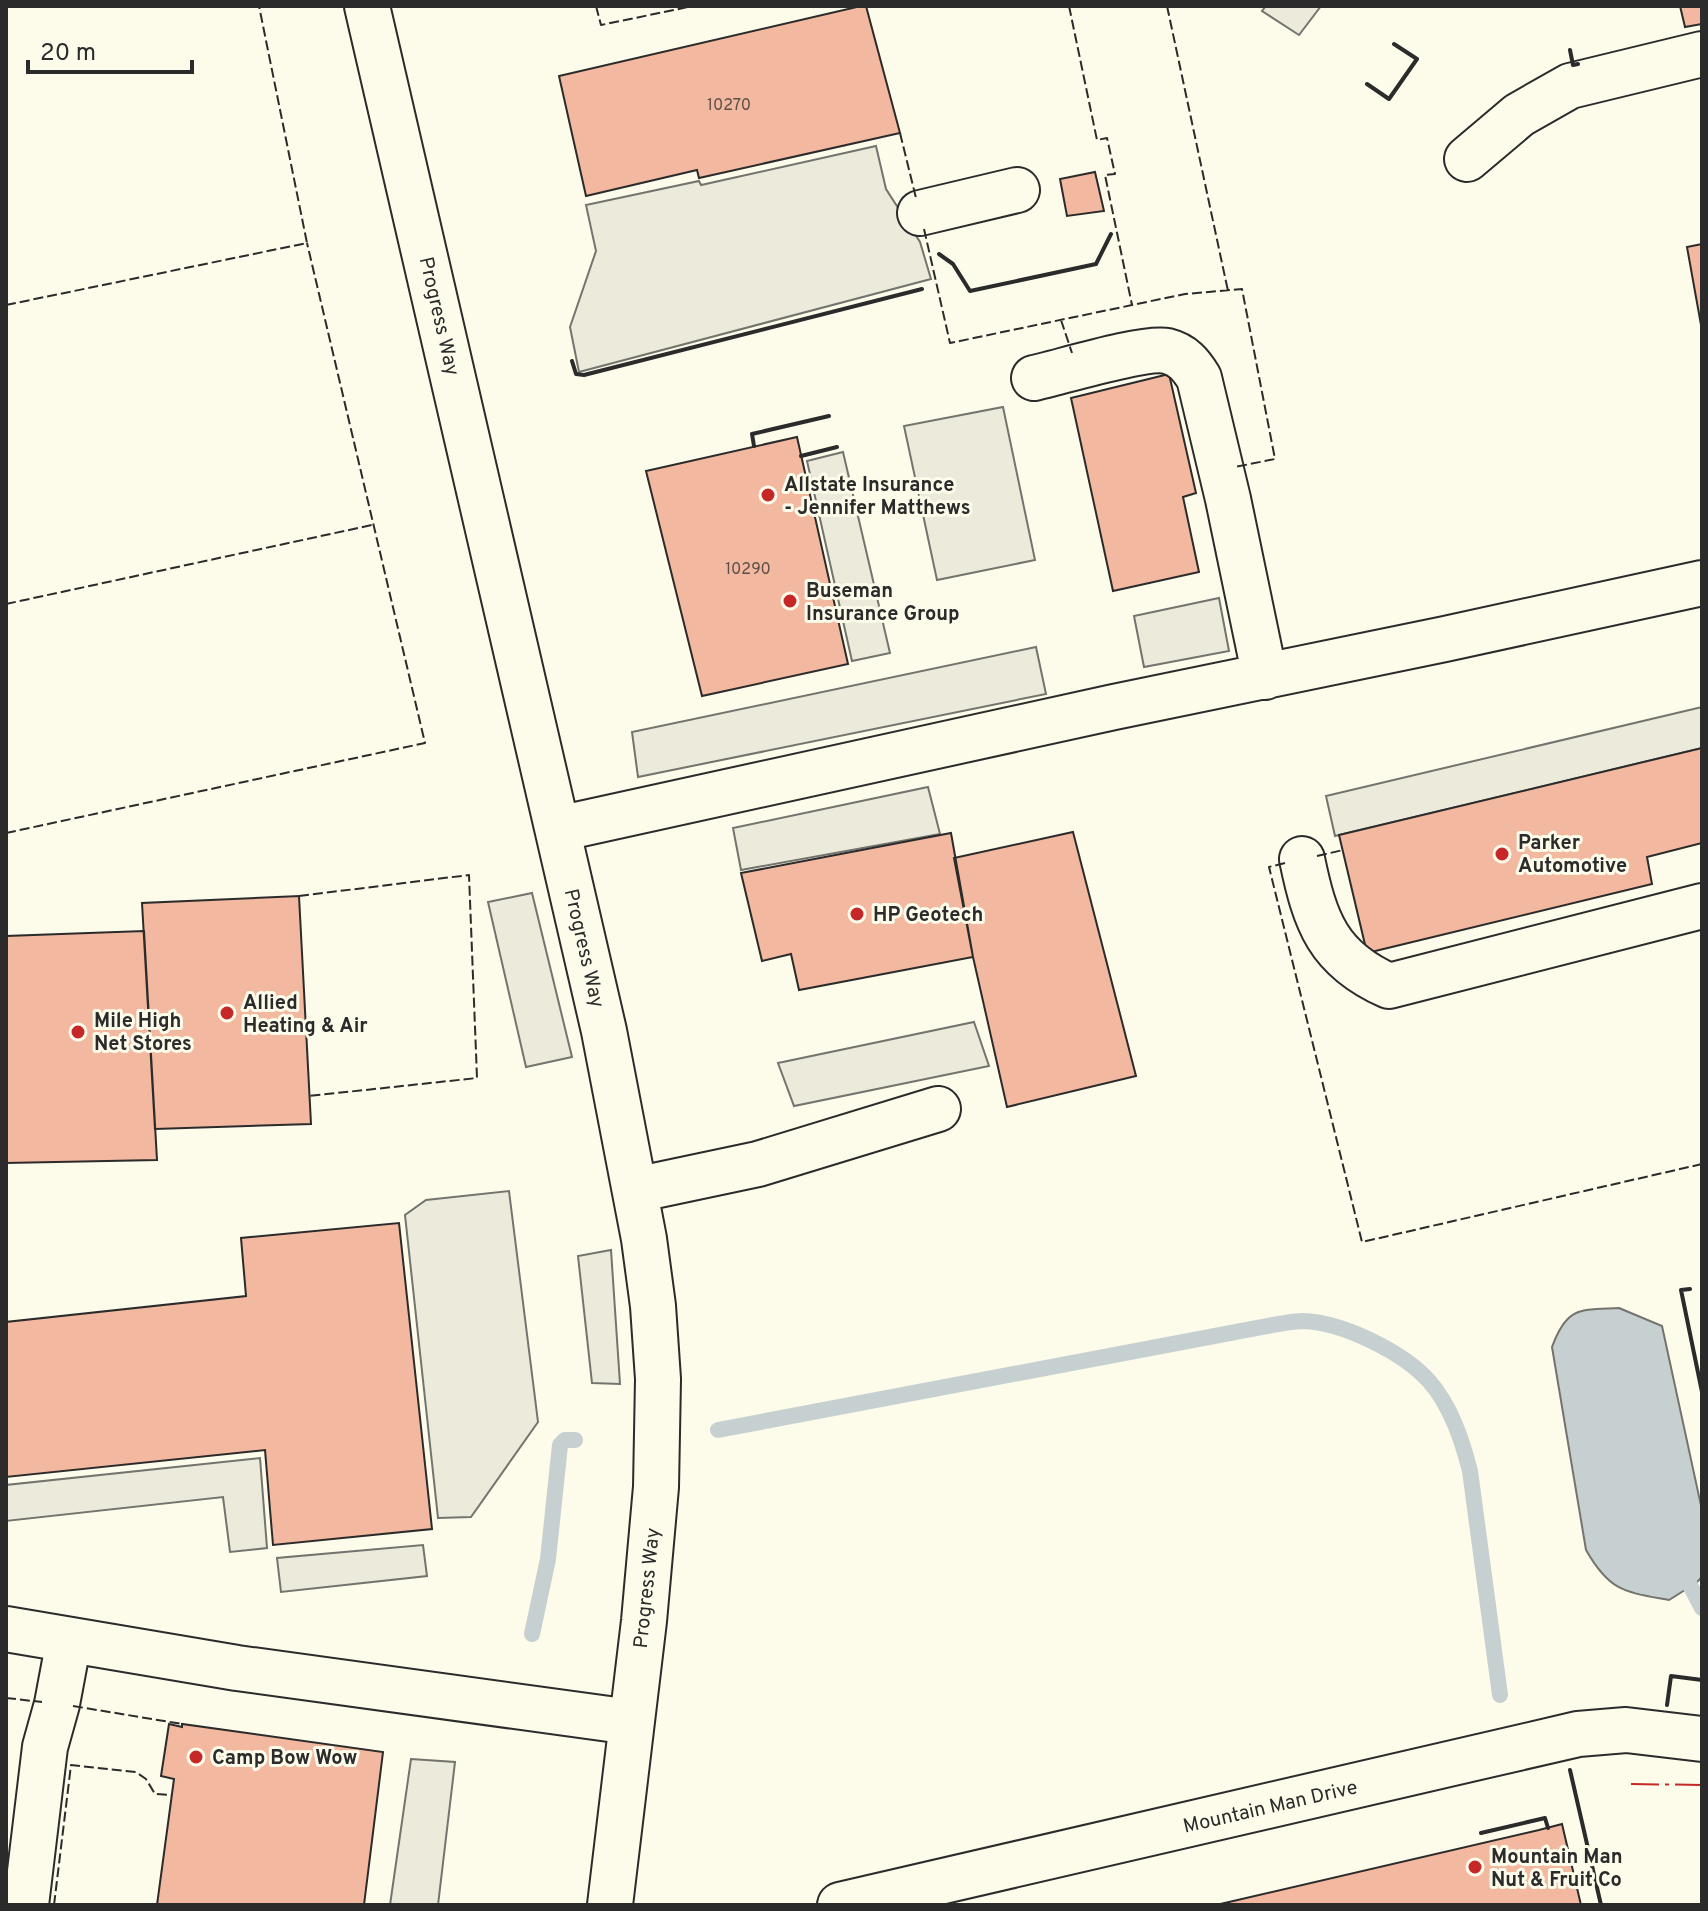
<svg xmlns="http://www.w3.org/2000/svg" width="1708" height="1911" viewBox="0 0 1708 1911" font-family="Overpass,sans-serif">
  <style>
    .parking { fill: #eceadb; stroke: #74746e; stroke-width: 2 }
    .water { fill: #c7d0d0; stroke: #74746e; stroke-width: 2 }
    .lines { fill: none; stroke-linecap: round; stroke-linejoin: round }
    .stream { stroke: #c7d0d0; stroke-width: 16 }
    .building { fill: #f2b8a0; stroke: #2b2b2b; stroke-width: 2 }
    .minor-casing { stroke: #2b2b2b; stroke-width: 48 }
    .minor { stroke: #fdfbea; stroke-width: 44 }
    .fence { stroke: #2b2b2b; stroke-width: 2; stroke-dasharray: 10 4; stroke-linecap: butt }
    .wall { stroke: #2b2b2b; stroke-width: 4 }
    .power { stroke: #c62828; stroke-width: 2; stroke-dasharray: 28 6 4 6; stroke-linecap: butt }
    .poi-dot { fill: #c62828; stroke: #fdfbea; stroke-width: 3 }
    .labels { text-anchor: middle; stroke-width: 6; stroke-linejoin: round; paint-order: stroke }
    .number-label { font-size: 16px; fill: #5d4e48 }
    .street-label { font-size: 20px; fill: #2b2b2b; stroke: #fdfbea }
    .poi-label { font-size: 20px; font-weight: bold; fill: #2b2b2b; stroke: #fdfbea; text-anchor: start }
  </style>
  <rect width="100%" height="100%" fill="#fdfbea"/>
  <path class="parking" d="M 1266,6 L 1321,6 L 1299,35 L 1262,11 Z
    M 876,146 L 886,189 L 920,242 L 931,279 L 579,372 L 570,327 L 596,251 L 586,205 L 699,181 L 701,185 Z
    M 1003,407 L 1035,560 L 937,580 L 904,426 Z
    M 843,452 L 890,653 L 852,661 L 807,461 Z
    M 1219,598 L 1229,651 L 1144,667 L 1134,616 Z
    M 1036,647 L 1046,694 L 638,777 L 632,732 Z
    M 1702,707 L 1702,748 L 1335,836 L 1326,796 Z
    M 928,787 L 940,834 L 741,870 L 733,828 Z
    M 532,893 L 572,1057 L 526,1067 L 488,902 Z
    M 974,1022 L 989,1066 L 794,1106 L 778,1063 Z
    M 509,1191 L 538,1422 L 471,1517 L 438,1518 L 405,1215 L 426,1200 Z
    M 611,1250 L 620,1384 L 592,1383 L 578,1256 Z
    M 260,1458 L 267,1548 L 230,1552 L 223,1497 L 6,1521 L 6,1485 Z
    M 423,1545 L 427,1576 L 281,1592 L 277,1558 Z
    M 411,1759 L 455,1762 L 438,1905 L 390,1905 Z"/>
  <path class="water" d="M 1619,1308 L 1662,1326 L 1702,1510 L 1702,1577 L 1696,1583 L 1669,1600 C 1625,1592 1610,1592 1586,1550 L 1552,1347 C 1567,1306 1580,1310 1619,1308 Z"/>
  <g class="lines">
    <path class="stream" d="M 718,1430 L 1278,1324 C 1286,1323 1295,1321 1303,1321 C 1342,1322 1403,1352 1429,1381 C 1451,1406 1462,1440 1470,1471 L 1500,1695
      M 1682,1570 L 1702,1608
      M 532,1634 L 548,1559 L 560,1445 L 565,1440 L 575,1440"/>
  </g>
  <path class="building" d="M 861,6 L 866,6 L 900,133 L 699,178 L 697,170 L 586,196 L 559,76 Z
    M 1680,6 L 1702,6 L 1702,24 L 1685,27 Z
    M 1095,172 L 1104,211 L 1067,216 L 1060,179 Z
    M 1702,244 L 1702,324 L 1701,325 L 1687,247 Z
    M 1169,374 L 1196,493 L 1183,497 L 1199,572 L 1113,591 L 1071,398 Z
    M 797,437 L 848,664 L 702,696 L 646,471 Z
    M 1702,748 L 1702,843 L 1647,857 L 1652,884 L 1367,953 L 1339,835 Z
    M 1073,832 L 1136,1076 L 1007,1107 L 973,957 L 954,858 Z
    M 951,833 L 973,957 L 799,990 L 791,954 L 762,961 L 741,873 Z
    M 299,896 L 311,1124 L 155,1129 L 142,903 Z
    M 144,931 L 157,1160 L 6,1163 L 6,936 Z
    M 399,1223 L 432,1529 L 273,1545 L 265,1450 L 6,1477 L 6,1322 L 246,1296 L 241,1238 Z
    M 169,1724 L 182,1727 L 182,1724 L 383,1752 L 364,1905 L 157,1905 L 174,1779 L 161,1776 Z
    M 1562,1824 L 1581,1905 L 1216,1905 L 1539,1830 Z"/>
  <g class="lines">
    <g class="minor-casing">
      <path id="minor" d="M 367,6 L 604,1031 L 644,1239 L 653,1306 L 658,1379 L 656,1487 L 644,1621 L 610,1905
        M 1467,159 L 1519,115 L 1570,86 L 1702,54
        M 920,213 L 1017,190
        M 1034,378 C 1061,372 1145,346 1167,351 C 1183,355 1191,365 1199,378 L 1228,499 L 1265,677
        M 558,829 L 1114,707 L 1445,639 L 1702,583
        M 1302,859 C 1315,922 1328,959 1389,986 L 1702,906
        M 635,1190 L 758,1164 L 938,1109
        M 6,1629 L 237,1668 L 631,1722
        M 26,1905 L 45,1747 L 57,1704 L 69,1640
        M 840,1905 L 1578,1734 L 1626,1730 L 1702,1739"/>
    </g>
    <use href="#minor" class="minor"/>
    <path class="fence" d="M 596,6 L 601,25 L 693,6
      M 1069,6 L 1097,140 L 1107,138 L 1115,174 L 1105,175 L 1132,305
      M 1167,6 L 1228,291
      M 900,133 L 916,198
      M 924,229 L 950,343 L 1185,294 L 1242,289 L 1275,459 L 1235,467
      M 6,305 L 307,243 L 259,6
      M 1061,320 L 1072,353
      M 6,604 L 372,525
      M 6,833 L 425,743 L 307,243
      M 1317,856 L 1343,850
      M 1285,863 L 1269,867 L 1362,1242 L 1702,1164
      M 299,896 L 469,875 L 477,1078 L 309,1096
      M 6,1698 L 42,1702
      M 73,1706 L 182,1724
      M 54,1905 L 71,1765 L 136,1772 L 146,1779 L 155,1794 L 172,1795"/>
    <path class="wall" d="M 1570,50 L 1573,65 L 1578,64
      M 1367,84 L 1389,99 L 1417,59 L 1394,44
      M 939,254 L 953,264 L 970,291 L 1096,264 L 1111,234
      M 572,361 L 576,374 L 584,375 L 922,289
      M 754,446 L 752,434 L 829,416
      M 801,456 L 837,447
      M 1690,1289 L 1681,1290 L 1702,1392
      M 1667,1705 L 1671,1676 L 1702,1680
      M 1570,1770 L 1601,1905
      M 1481,1833 L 1545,1818 L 1548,1828"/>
    <path class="power" d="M 1631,1784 L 1702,1785"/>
  </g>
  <g class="poi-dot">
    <circle cx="768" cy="495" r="8"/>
    <circle cx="790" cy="601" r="8"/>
    <circle cx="1502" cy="854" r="8"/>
    <circle cx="857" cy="914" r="8"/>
    <circle cx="227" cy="1013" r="8"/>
    <circle cx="78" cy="1032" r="8"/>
    <circle cx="196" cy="1757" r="8"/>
    <circle cx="1475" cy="1867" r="8"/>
  </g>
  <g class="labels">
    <g class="number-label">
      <text x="729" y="110">10270</text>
      <text x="748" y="574">10290</text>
    </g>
    <g class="street-label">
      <text transform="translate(440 316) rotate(77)" y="7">Progress Way</text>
      <text transform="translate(585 948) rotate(77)" y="7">Progress Way</text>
      <text transform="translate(646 1588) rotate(-84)" y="7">Progress Way</text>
      <text transform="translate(1270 1806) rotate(-13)" y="7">Mountain Man Drive</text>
    </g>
    <g class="poi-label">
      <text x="784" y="491">Allstate Insurance<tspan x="784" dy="23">- Jennifer Matthews</tspan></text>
      <text x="806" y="597">Buseman<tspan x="806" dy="23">Insurance Group</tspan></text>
      <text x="1518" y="849">Parker<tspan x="1518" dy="23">Automotive</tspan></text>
      <text x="873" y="921">HP Geotech</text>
      <text x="243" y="1009">Allied<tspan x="243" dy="23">Heating &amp; Air</tspan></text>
      <text x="94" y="1027">Mile High<tspan x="94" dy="23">Net Stores</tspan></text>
      <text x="212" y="1764">Camp Bow Wow</text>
      <text x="1491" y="1863">Mountain Man<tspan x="1491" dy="23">Nut &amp; Fruit Co</tspan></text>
    </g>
  </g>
  <rect width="1708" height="1911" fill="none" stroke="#2b2b2b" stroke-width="16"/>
  <path d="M28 60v12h164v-12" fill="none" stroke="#2b2b2b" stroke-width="4"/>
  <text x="40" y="60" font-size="24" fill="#2b2b2b" stroke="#fdfbea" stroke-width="6" paint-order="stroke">20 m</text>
</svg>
